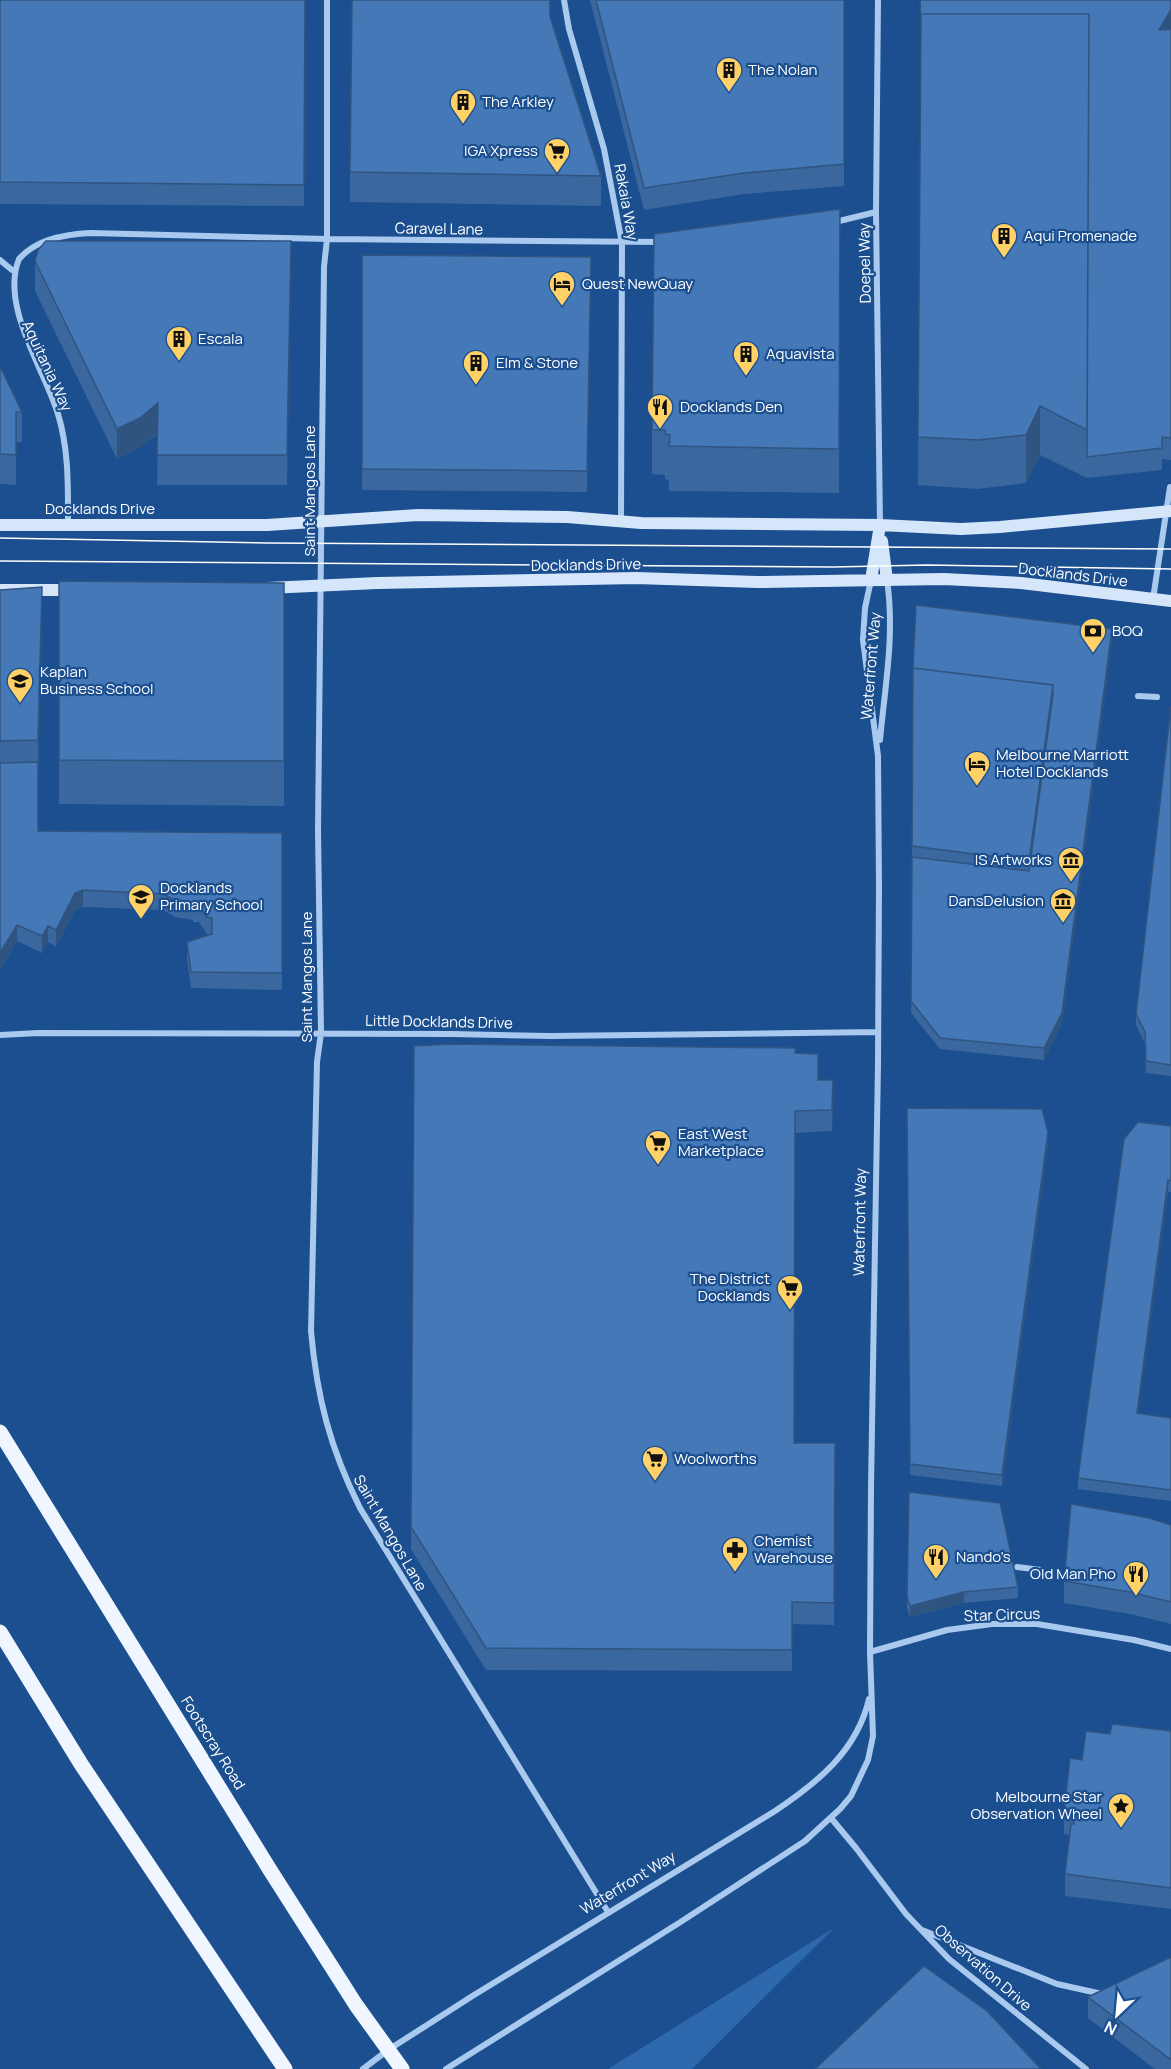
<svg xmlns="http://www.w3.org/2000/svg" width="1171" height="2069" viewBox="0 0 1171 2069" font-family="Manrope,sans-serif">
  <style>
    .green { fill: #2e69ad }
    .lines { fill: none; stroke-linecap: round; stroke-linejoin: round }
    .street { stroke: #a9c9ee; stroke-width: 6 }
    .secondary { stroke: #d6e6fa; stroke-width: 12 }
    .primary { stroke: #f0f6ff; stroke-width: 15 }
    .tram { stroke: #fff; stroke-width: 1.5 }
    .wall { fill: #3a679d }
    .shaded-wall { fill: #305480 }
    .building { fill: #4478b7; stroke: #305480; stroke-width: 1.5 }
    .labels { text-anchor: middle; stroke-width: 4.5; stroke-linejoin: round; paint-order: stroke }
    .poi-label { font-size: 15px; fill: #fff; stroke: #1b4f8f; text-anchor: start }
    .street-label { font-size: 15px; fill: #fff; stroke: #1b4f8f }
  </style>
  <rect width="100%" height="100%" fill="#1b4f8f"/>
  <path class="green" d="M 834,1928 L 692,2069 L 608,2069 Z"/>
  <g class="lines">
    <path class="street" d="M 327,0 L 327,239 L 324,267 L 318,831 L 321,1033 L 317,1062 L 311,1331 C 317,1398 330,1448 360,1508 L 608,1912
      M 564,0 L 569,29 L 604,149 L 622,243 L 621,522
      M 878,0 L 876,212 L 880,525
      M 835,222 L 876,212
      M 0,260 L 12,270
      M 68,524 C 68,487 69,450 58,414 C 44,368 0,306 19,259 C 36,239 66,234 91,233 L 327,239 L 661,242
      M 1153,599 L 1170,487
      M 1138,696 L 1157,697
      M 880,740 C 885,686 895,634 887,580
      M 0,1035 L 38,1033 L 452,1034 L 551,1036 L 878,1032
      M 1017,1567 L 1041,1570
      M 870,1652 L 947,1630 L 992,1624 L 1037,1624 L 1134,1640 L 1171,1649
      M 831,1818 L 856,1848 L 906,1914 L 949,1959 L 1086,2069
      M 922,1930 L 1057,1984 L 1102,1994
      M 363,2069 L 388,2050 L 474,1995 L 775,1811 C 817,1783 857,1751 869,1699
      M 446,2069 L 679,1923 L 805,1841 L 840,1809 L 851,1796 L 868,1760 L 873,1736 L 870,1652 L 871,1487 L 878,1064 L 879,888 L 878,756 L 863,640 L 865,608 L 871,580"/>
    <path class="secondary" d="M 0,525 L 267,525 L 418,515 L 489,516 L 567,517 L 641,523 L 880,525 L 961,529 L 1000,527 L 1171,511
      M 882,541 L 887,580
      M 871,580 L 880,525
      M 268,588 L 377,583 L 636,578 L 757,582 L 944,579 L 1021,583 L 1171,601
      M 0,590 L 74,590"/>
    <path class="primary" d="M 0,1432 L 270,1870 L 356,2005 L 402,2069
      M 0,1632 L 81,1764 L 285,2069"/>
    <path class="tram" d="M 0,538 L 267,543 L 1171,549
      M 0,561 L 833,567 L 927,565 L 1171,569"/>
  </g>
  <path class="wall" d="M 0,0 L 305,0 L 304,206 L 0,204 Z
    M 590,0 L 844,0 L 844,186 L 744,194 L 644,210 Z
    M 1171,0 L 1171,460 L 1162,459 L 1162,470 L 1087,478 L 1040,455 L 1026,483 L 978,489 L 918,485 L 921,49 Z
    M 550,17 L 601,176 L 601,206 L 350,202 L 350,172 Z
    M 840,209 L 839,493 L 669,491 L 669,480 L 665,479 L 665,475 L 652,474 L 652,430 Z
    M 362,255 L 591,257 L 587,492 L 362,490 Z
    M 35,261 L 291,271 L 287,485 L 157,485 L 158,434 L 140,447 L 117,459 L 35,291 Z
    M 0,366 L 22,412 L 22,442 L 16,442 L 16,485 L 0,484 Z
    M 59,581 L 284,583 L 284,806 L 59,804 Z
    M 0,590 L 42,625 L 38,779 L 38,831 L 282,833 L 282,990 L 191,988 L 187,959 L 187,942 L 212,934 L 207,934 L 199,922 L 193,922 L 193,920 L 175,917 L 163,910 L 83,907 L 75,910 L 56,947 L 48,942 L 42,953 L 17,941 L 0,970 Z
    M 1112,640 L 1062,1024 L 1044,1060 L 940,1049 L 911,1013 L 912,846 Z
    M 1171,706 L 1171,1076 L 1146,1073 L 1145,1044 L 1136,1025 L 1136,1014 Z
    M 414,1046 L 796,1053 L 818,1080 L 833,1101 L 832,1131 L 795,1133 L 794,1443 L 835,1443 L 834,1625 L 792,1624 L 792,1671 L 486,1670 L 411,1549 Z
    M 907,1108 L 1048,1143 L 1002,1486 L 910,1475 Z
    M 1171,1126 L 1171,1192 L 1168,1192 L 1138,1413 L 1171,1418 L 1171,1501 L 1078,1489 L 1078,1478 Z
    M 909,1492 L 1018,1587 L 1018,1598 L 964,1603 L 910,1617 L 907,1608 Z
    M 1171,1525 L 1171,1624 L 1130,1614 L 1064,1603 L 1064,1581 Z
    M 1171,1731 L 1171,1909 L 1065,1896 L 1065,1874 L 1069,1835 L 1064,1834 L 1064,1813 L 1082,1760 L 1110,1734 Z
    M 1171,1957 L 1171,2069 L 1155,2069 L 1088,2018 L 1088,1997 Z"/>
  <path class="shaded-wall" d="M 1171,10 L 1171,31 L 1159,30 Z
    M 291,241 L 291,271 L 287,485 L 287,455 Z
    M 158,403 L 158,433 L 140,447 L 117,459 L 117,429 Z
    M 1040,406 L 1040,455 L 1026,483 L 1026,435 Z
    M 42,587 L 42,625 L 38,779 L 38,740 Z
    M 1112,629 L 1112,640 L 1062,1024 L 1044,1060 L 1044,1048 Z
    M 1053,685 L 1053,706 L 1029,883 L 1029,861 Z
    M 83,890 L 83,907 L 75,910 L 56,947 L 56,930 L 75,893 Z
    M 17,925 L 17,941 L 0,970 L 0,953 Z
    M 48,926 L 48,942 L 42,953 L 42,936 Z
    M 833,1080 L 833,1101 L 832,1131 L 832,1110 Z
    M 1048,1132 L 1048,1143 L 1002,1486 L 1002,1475 Z
    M 1168,1180 L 1168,1192 L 1137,1425 L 1137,1413 Z
    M 964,1592 L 964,1603 L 910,1617 L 910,1606 Z"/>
  <path class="building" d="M 0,0 L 305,0 L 304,185 L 0,182 Z
    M 352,0 L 550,0 L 550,17 L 601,176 L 350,172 Z
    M 596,0 L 844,0 L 844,164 L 744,173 L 644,188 Z
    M 920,0 L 1171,0 L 1171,10 L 1159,30 L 1171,29 L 1171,438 L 1162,437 L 1162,448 L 1087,457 L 1089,14 L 921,14 L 921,34 Z
    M 921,14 L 1089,14 L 1087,430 L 1040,406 L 1026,435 L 978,440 L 918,437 Z
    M 840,209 L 839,449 L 669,446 L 670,435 L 665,434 L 665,430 L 652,430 L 654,234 Z
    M 46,241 L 291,241 L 287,455 L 157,455 L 158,403 L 140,418 L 117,429 L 35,261 L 38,250 Z
    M 362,255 L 591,257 L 587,471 L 362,469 Z
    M 0,366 L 22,412 L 16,412 L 16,455 L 0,454 Z
    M 59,581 L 284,583 L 284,761 L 59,760 Z
    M 42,587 L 38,740 L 0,741 L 0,590 Z
    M 916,605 L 1112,629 L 1062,1013 L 1044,1048 L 940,1038 L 911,1001 L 912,857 L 1029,871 L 1053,695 L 1053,685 L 913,668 Z
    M 913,668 L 1053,685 L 1029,861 L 912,846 Z
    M 1171,706 L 1171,1065 L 1146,1061 L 1145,1032 L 1136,1014 Z
    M 38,762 L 38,831 L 282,833 L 282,973 L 191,972 L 187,942 L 212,934 L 212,918 L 207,917 L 199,906 L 193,905 L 193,903 L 175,900 L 163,894 L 83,890 L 75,893 L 56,930 L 48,926 L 42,936 L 17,925 L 0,953 L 0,763 Z
    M 452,1044 L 796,1048 L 795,1053 L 818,1054 L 818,1080 L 833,1080 L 832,1110 L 795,1111 L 794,1443 L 835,1443 L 834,1603 L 792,1602 L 792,1650 L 486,1648 L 411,1527 L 414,1046 Z
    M 907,1108 L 1042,1109 L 1048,1132 L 1002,1475 L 910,1464 Z
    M 1138,1122 L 1171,1126 L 1171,1181 L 1168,1180 L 1137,1413 L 1171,1418 L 1171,1490 L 1078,1478 L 1124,1139 Z
    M 909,1492 L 1000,1503 L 1018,1587 L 964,1592 L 910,1606 L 907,1597 Z
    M 1071,1504 L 1149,1518 L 1171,1525 L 1171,1602 L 1130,1592 L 1064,1581 Z
    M 1112,1724 L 1171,1731 L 1171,1888 L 1065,1874 L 1071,1824 L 1074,1824 L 1075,1815 L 1064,1813 L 1070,1758 L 1082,1760 L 1086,1731 L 1110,1734 Z
    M 1171,1957 L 1171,2060 L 1088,1997 Z
    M 924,1966 L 987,2011 L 1041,2069 L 815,2069 Z"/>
  <defs>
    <g id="building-pin" transform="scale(1.35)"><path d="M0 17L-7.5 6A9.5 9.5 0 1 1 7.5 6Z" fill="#ffd166" stroke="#1b4f8f"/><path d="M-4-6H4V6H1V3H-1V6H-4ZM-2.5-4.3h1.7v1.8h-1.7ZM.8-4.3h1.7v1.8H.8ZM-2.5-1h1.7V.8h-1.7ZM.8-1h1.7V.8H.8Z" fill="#111"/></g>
    <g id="supermarket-pin" transform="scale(1.35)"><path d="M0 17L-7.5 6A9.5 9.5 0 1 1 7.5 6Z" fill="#ffd166" stroke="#1b4f8f"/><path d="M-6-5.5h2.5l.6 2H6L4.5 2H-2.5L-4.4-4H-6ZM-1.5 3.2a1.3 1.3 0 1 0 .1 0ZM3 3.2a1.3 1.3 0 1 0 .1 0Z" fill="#111"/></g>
    <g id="hotel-pin" transform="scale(1.35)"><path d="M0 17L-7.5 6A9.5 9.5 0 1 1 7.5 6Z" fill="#ffd166" stroke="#1b4f8f"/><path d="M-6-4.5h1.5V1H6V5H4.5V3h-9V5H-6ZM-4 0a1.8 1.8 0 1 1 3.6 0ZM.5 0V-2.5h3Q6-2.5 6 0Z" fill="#111"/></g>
    <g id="restaurant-pin" transform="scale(1.35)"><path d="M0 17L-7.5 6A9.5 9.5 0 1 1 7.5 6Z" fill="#ffd166" stroke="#1b4f8f"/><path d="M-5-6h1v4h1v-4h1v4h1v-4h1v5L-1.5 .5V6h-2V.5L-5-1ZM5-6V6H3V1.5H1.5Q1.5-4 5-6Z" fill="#111"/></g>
    <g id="bank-pin" transform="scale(1.35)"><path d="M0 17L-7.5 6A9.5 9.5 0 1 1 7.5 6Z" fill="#ffd166" stroke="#1b4f8f"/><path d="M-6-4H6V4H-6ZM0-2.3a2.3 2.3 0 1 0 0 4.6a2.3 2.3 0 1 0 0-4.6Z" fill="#111"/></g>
    <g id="university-pin" transform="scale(1.35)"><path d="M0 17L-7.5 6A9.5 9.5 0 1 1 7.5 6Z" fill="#ffd166" stroke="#1b4f8f"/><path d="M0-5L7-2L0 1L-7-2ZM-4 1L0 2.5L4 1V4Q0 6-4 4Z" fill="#111"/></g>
    <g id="museum-pin" transform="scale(1.35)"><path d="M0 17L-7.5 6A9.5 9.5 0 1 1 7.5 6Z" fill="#ffd166" stroke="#1b4f8f"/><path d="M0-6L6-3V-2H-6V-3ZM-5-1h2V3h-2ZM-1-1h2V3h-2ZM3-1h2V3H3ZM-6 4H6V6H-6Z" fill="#111"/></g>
    <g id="school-pin" transform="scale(1.35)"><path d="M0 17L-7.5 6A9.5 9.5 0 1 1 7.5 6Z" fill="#ffd166" stroke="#1b4f8f"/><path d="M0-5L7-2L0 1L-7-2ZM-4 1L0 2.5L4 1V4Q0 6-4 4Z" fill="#111"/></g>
    <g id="pharmacy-pin" transform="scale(1.35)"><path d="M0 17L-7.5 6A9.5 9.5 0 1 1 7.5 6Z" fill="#ffd166" stroke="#1b4f8f"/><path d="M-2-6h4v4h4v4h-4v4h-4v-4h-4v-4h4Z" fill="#111"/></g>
    <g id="sight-pin" transform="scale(1.35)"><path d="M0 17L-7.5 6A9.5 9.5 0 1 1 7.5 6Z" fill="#ffd166" stroke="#1b4f8f"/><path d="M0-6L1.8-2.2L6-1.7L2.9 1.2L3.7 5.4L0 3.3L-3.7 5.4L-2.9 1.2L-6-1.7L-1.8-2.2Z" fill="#111"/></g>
  </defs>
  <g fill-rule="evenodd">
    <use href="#building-pin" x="729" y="70"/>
    <use href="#building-pin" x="463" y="102"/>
    <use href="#supermarket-pin" x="557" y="151"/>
    <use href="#building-pin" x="1004" y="236"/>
    <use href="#hotel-pin" x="562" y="284"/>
    <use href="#building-pin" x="179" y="339"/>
    <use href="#building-pin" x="746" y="354"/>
    <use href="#building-pin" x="476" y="363"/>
    <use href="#restaurant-pin" x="660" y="407"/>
    <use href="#bank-pin" x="1093" y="631"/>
    <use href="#university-pin" x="20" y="681"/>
    <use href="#hotel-pin" x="977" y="764"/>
    <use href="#museum-pin" x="1071" y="860"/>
    <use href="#school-pin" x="141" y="897"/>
    <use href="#museum-pin" x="1063" y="901"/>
    <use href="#supermarket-pin" x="658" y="1143"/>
    <use href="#supermarket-pin" x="790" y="1288"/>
    <use href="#supermarket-pin" x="655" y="1459"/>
    <use href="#pharmacy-pin" x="735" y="1550"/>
    <use href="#restaurant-pin" x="936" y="1557"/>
    <use href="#restaurant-pin" x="1136" y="1574"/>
    <use href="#sight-pin" x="1121" y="1806"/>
  </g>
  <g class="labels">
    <g class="poi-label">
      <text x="748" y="75">The Nolan</text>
      <text x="482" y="107">The Arkley</text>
      <text x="538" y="156" text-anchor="end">IGA Xpress</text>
      <text x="1024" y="241">Aqui Promenade</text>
      <text x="582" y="289">Quest NewQuay</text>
      <text x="198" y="344">Escala</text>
      <text x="766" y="359">Aquavista</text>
      <text x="496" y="368">Elm &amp; Stone</text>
      <text x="680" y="412">Docklands Den</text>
      <text x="1112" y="636">BOQ</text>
      <text x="40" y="677">Kaplan<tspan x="40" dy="17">Business School</tspan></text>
      <text x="996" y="760">Melbourne Marriott<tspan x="996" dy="17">Hotel Docklands</tspan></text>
      <text x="1052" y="865" text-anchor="end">IS Artworks</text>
      <text x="160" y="893">Docklands<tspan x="160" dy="17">Primary School</tspan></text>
      <text x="1044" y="906" text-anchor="end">DansDelusion</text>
      <text x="678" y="1139">East West<tspan x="678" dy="17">Marketplace</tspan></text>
      <text x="770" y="1284" text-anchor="end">The District<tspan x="770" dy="17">Docklands</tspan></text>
      <text x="674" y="1464">Woolworths</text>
      <text x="754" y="1546">Chemist<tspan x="754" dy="17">Warehouse</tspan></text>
      <text x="956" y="1562">Nando's</text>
      <text x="1116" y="1579" text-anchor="end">Old Man Pho</text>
      <text x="1102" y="1802" text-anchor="end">Melbourne Star<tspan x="1102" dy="17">Observation Wheel</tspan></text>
    </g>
    <g class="street-label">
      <text transform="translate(626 202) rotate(80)" y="5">Rakaia Way</text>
      <text transform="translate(439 229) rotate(1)" y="5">Caravel Lane</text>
      <text transform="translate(865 263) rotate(-91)" y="5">Doepel Way</text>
      <text transform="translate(47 366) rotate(65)" y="5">Aquitania Way</text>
      <text transform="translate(310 491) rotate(-90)" y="5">Saint Mangos Lane</text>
      <text x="100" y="514">Docklands Drive</text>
      <text transform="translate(586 565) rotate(-1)" y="5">Docklands Drive</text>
      <text transform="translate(1073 575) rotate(7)" y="5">Docklands Drive</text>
      <text transform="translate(871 666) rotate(-85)" y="5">Waterfront Way</text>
      <text transform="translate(307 977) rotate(-90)" y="5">Saint Mangos Lane</text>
      <text transform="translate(439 1022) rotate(1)" y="5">Little Docklands Drive</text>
      <text transform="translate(860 1222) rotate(-89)" y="5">Waterfront Way</text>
      <text transform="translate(390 1533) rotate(60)" y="5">Saint Mangos Lane</text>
      <text transform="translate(1002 1615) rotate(-2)" y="5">Star Circus</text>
      <text transform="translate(213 1743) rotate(58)" y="5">Footscray Road</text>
      <text transform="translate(628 1883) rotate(-31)" y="5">Waterfront Way</text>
      <text transform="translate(983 1968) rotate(41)" y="5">Observation Drive</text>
    </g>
  </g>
  <g transform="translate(1117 2015) rotate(206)" stroke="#1b4f8f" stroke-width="4.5" paint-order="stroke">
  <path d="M0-4.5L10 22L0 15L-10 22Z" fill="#ffffff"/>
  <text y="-9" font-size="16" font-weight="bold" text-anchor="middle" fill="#ffffff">N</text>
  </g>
</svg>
